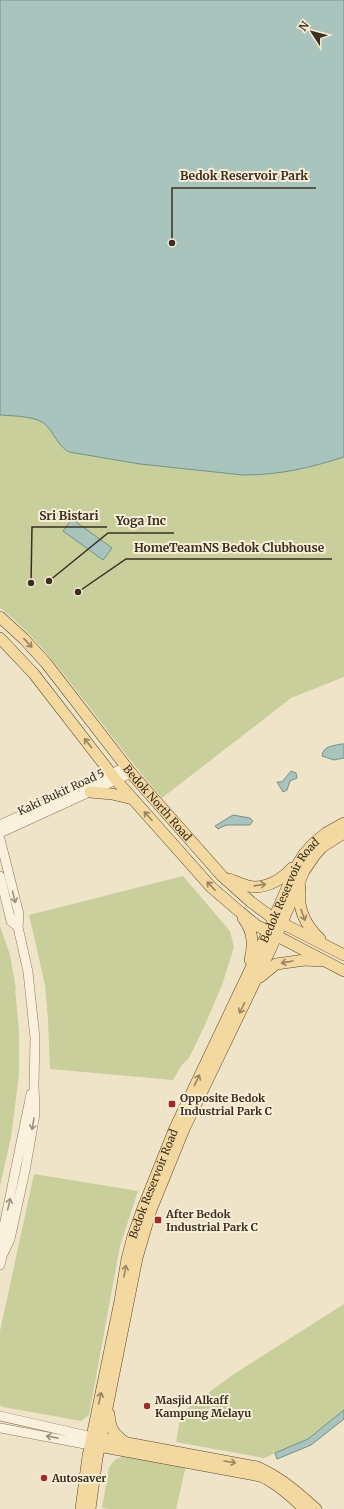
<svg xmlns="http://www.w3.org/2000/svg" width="344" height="1509" viewBox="0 0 344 1509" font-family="Merriweather,serif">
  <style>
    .green { fill: #c9cf9b }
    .water { fill: #a9c4bc; stroke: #6f938a }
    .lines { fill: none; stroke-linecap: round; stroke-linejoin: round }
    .minor-casing { stroke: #8d765c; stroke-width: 10 }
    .major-casing { stroke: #5b4430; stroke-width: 12 }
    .minor { stroke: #faf1dc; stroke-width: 9 }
    .major { stroke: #f3d9a0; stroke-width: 11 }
    .oneway { stroke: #988460 }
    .oneway2 { stroke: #9c907e }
    .poi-dot { fill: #9e2a2b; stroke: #f7eed8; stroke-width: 1.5 }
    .labels { text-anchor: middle; stroke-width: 4; stroke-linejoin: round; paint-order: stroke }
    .street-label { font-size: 11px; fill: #3d2e20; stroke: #f7eed8 }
    .poi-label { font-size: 11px; font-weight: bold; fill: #3d2e20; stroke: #f7eed8; text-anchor: start }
    .leader { fill: none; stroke: #3d2e20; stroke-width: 1.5 }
    .callout-dot { fill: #3d2e20; stroke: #f7eed8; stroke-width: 1.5 }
    .callout-label { font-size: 12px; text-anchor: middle; font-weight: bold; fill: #3d2e20; stroke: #f7eed8; stroke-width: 4; stroke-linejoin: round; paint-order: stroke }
  </style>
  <rect width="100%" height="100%" fill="#f0e4c8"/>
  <path class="green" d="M 0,0 L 344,0 L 344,677 L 291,698 L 162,798 C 134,766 109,733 84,700 C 59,668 33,633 0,608 Z
    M 183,876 L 230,931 L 234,947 L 222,985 L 205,1025 L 189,1058 L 181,1066 L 173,1080 L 50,1069 L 48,1020 L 45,985 L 29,915 Z
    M 0,926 L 10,955 L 16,989 L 15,989 L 19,1030 L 19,1075 L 11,1137 L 0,1186 Z
    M 34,1174 L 138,1191 L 120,1246 L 89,1415 L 81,1421 L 3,1407 L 0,1405 L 0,1331 Z
    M 344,1304 L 344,1410 L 308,1439 L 264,1458 L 176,1442 L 181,1413 L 231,1376 Z
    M 124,1456 L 186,1466 L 176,1509 L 110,1509 L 102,1508 L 109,1468 C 112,1461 117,1458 124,1456 Z"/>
  <path class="water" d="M 0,0 L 344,0 L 344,457 C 309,468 280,475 243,475 L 140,464 L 69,452 C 58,446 54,433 46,425 C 38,416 12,416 0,415 Z
    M 72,519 L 112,548 L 103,560 L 63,531 Z
    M 341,744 L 344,744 L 344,758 L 334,760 L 322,756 C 323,746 333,746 341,744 Z
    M 291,771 L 296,773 L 297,778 L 290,781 L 287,790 L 283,792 L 277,782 L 282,782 Z
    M 233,815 L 250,818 L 253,821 L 250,825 L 226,825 L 218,829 L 215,826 Z
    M 344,1410 L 344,1419 L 311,1445 L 277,1459 L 275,1453 L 308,1439 Z"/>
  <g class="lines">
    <g class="minor-casing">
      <path id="minor" d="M 0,825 L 126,767
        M 0,833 L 131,773
        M 0,839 L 19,914 L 18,927 L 28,972 L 35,1038 L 34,1085 L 35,1114 L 25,1171 L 10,1239 L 2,1256 L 0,1265
        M 0,876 L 11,921 L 18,927
        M 2,1252 L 2,1236 L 31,1094
        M 0,1416 L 92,1437
        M 0,1428 L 90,1445"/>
    </g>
    <g class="major-casing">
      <g id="major">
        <path id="s1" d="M 0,617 L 24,639 L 46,663 L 131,773 L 222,876 L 251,902 L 274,919 L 344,955"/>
        <path d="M 0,638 L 34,674 L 116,780 L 211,887 L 240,912 L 256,925 L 344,971"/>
        <path d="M 90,792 L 112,794 L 133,799"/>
        <path d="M 229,879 C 237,882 247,887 256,887 C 270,886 283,878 292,868"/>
        <path d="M 300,887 C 297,908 305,925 320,939"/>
        <path d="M 243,918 C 253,931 254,944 250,960"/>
        <path d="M 260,977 L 276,964 L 305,960 L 320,961"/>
        <path d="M 109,1414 C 110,1430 114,1434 127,1444"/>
        <path d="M 95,1437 L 257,1467 C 280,1477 297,1492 316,1509"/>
        <path d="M 93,1445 L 260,1476 C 277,1483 291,1496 304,1509"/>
        <path id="s2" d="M 81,1509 L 88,1456 L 120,1301 L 127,1259 L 133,1236 L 143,1208 L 175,1128 L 268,932 L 296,867 L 304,854 L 314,843 L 326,833 L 344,823"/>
        <path d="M 90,1509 L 97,1458 L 137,1258 L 151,1210 L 184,1129 L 272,946 L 304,871 L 315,855 L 322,847 L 344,833"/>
      </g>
    </g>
    <use href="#minor" class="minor"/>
    <use href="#major" class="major"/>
  </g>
  <defs><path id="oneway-shaft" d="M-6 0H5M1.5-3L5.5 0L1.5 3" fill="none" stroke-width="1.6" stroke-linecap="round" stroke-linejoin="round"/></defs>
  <g class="oneway">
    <use href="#oneway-shaft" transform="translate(28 643) rotate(47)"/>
    <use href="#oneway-shaft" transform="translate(88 743) rotate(-128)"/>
    <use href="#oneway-shaft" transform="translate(148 816) rotate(-132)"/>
    <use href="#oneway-shaft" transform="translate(260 885) rotate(-8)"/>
    <use href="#oneway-shaft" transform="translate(211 886) rotate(-134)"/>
    <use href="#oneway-shaft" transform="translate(303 915) rotate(71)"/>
    <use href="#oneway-shaft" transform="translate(287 962) rotate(170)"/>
    <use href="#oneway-shaft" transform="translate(242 1008) rotate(116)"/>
    <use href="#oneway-shaft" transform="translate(197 1080) rotate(-65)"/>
    <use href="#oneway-shaft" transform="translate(125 1271) rotate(-80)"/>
    <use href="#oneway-shaft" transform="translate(100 1398) rotate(-78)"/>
    <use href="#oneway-shaft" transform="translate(230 1462) rotate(9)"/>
  </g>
  <g class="oneway2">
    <use href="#oneway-shaft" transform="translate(14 897) rotate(76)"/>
    <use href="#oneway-shaft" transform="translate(33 1124) rotate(100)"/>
    <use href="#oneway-shaft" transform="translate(9 1204) rotate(-77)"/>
    <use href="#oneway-shaft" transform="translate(52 1437) rotate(-169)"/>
  </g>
  <g class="poi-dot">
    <rect x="168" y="1100" width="8" height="8" rx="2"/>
    <rect x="154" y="1216" width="8" height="8" rx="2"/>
    <circle cx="147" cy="1406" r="4"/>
    <circle cx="44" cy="1478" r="4"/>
  </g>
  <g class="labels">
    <g class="street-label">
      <text transform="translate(61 792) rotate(-25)" y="4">Kaki Bukit Road 5</text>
      <text dy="4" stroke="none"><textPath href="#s1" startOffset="244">Bedok North Road</textPath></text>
      <text dy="4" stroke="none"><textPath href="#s2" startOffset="658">Bedok Reservoir Road</textPath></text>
      <text dy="4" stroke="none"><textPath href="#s2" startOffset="334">Bedok Reservoir Road</textPath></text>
    </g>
    <g class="poi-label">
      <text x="180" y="1102">Opposite Bedok<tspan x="180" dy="13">Industrial Park C</tspan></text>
      <text x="166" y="1218">After Bedok<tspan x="166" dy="13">Industrial Park C</tspan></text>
      <text x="155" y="1404">Masjid Alkaff<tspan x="155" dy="13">Kampung Melayu</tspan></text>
      <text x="52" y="1482">Autosaver</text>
    </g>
  </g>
  <path class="leader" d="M172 243L172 188H316M31 583L32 527H107M49 581L108 533H174M78 592L126 559H332"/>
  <g class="callout-dot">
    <circle cx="172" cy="243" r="4"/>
    <circle cx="31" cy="583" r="4"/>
    <circle cx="49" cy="581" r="4"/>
    <circle cx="78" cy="592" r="4"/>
  </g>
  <g class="callout-label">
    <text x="244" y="180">Bedok Reservoir Park</text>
    <text x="69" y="520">Sri Bistari</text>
    <text x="141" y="525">Yoga Inc</text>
    <text x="229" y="552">HomeTeamNS Bedok Clubhouse</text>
  </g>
  <g transform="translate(312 32) rotate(306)" stroke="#f7eed8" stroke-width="3" paint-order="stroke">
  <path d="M0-3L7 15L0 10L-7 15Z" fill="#3d2e20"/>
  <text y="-6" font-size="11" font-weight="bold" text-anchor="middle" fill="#3d2e20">N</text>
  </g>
</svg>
